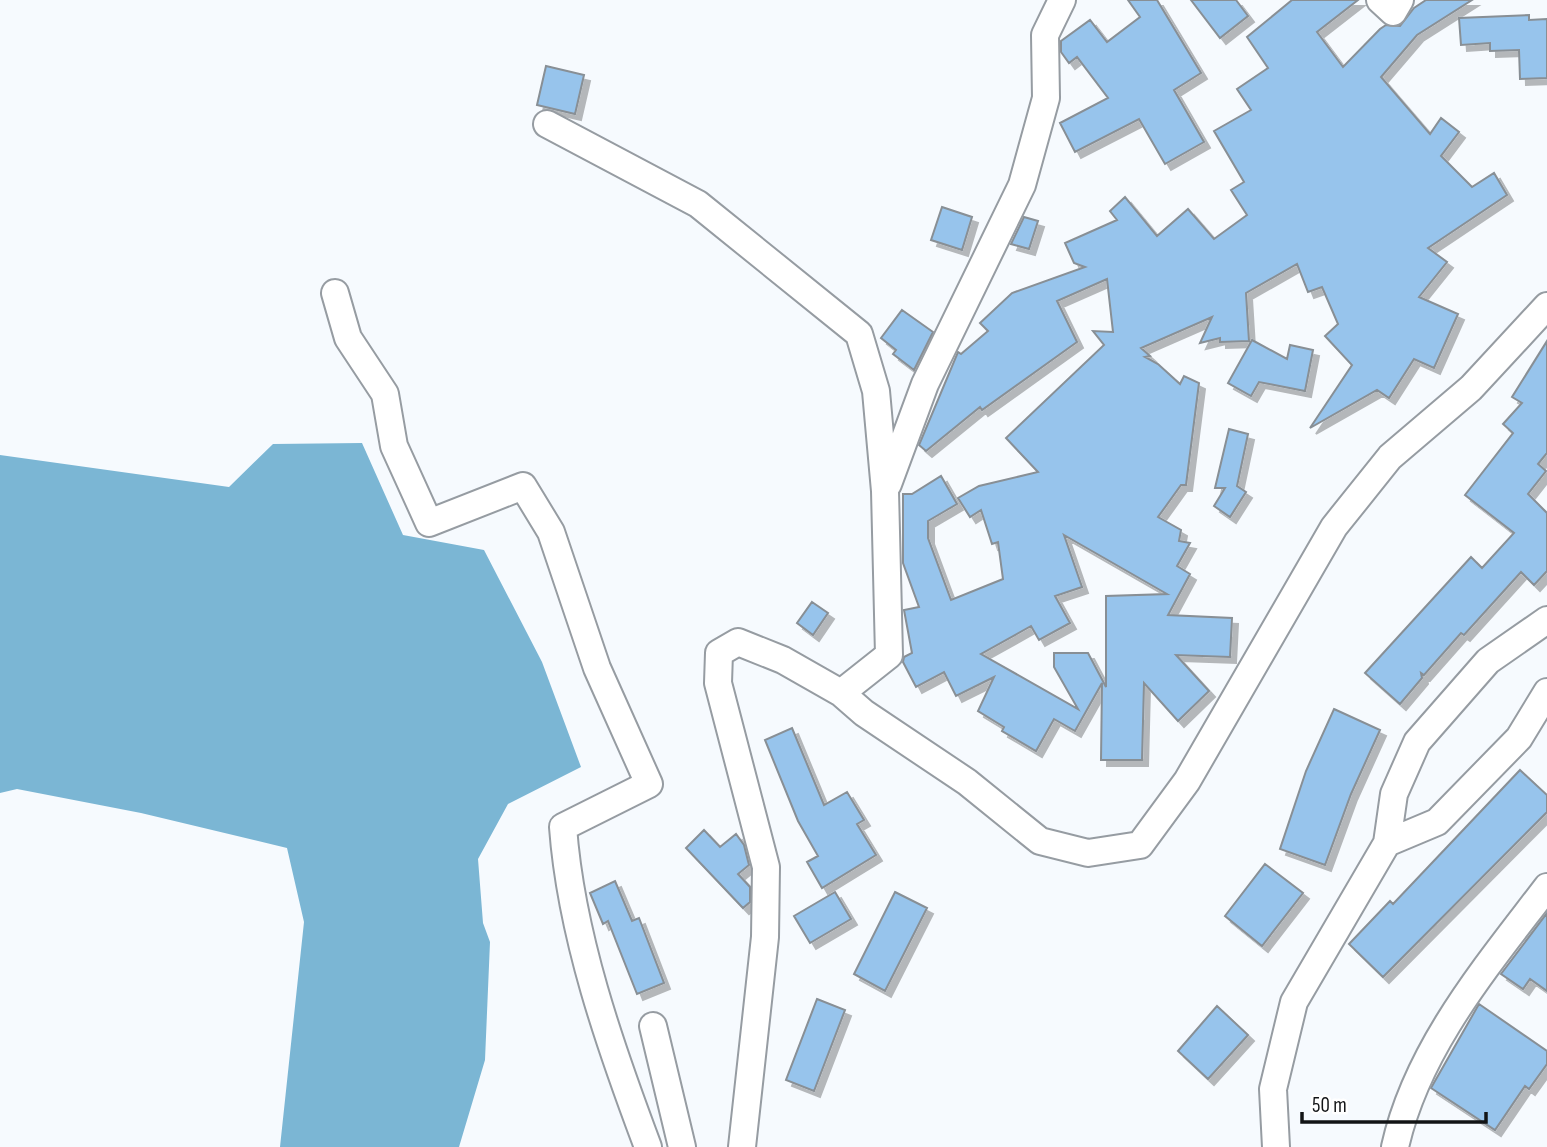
<svg xmlns="http://www.w3.org/2000/svg" width="1547" height="1147" viewBox="0 0 1547 1147" font-family="'Sofia Sans Condensed',sans-serif">
  <style>
    .water { fill: #7bb6d4 }
    .building { fill: #97c4ec; stroke: #888f95; stroke-width: 2; fill-rule: evenodd; filter: url(#shadow) }
    .lines { fill: none; stroke-linecap: round; stroke-linejoin: round }
    .minor-casing { stroke: #969ca2; stroke-width: 30 }
    .minor { stroke: #fff; stroke-width: 26 }
  </style>
  <defs>
    <filter id="shadow"><feDropShadow dx="6" dy="6" stdDeviation="0" flood-color="#0004"/></filter>
  </defs>
  <rect width="100%" height="100%" fill="#f6fafe"/>
  <path class="water" d="M 362,443 L 403,535 L 484,550 L 542,662 L 581,767 L 508,804 L 478,859 L 483,923 L 490,942 L 485,1060 L 459,1147 L 280,1147 L 304,922 L 287,848 L 141,813 L 17,789 L 0,793 L 0,455 L 229,487 L 273,444 Z"/>
  <path class="building" d="M 1128,0 L 1157,0 L 1201,73 L 1174,90 L 1204,142 L 1165,164 L 1139,119 L 1075,152 L 1060,123 L 1108,98 L 1077,57 L 1069,63 L 1061,52 L 1061,41 L 1090,20 L 1107,42 L 1140,17 Z
    M 1191,0 L 1236,0 L 1248,16 L 1220,38 Z
    M 1292,0 L 1358,0 L 1317,32 L 1343,67 L 1380,29 L 1386,25 L 1400,26 L 1414,8 L 1426,0 L 1472,0 L 1417,35 L 1381,77 L 1430,134 L 1441,118 L 1459,132 L 1441,156 L 1472,187 L 1494,173 L 1507,195 L 1428,248 L 1447,262 L 1419,297 L 1458,314 L 1434,368 L 1414,359 L 1389,398 L 1377,390 L 1310,428 L 1352,365 L 1325,336 L 1338,324 L 1322,287 L 1308,292 L 1297,264 L 1246,293 L 1249,341 L 1220,342 L 1220,338 L 1200,343 L 1212,317 L 1141,348 L 1150,356 L 1145,357 L 1158,364 L 1180,384 L 1184,376 L 1199,383 L 1186,485 L 1181,485 L 1158,517 L 1181,530 L 1179,541 L 1190,543 L 1177,566 L 1190,574 L 1168,615 L 1232,618 L 1230,657 L 1176,655 L 1209,691 L 1178,721 L 1144,683 L 1142,760 L 1101,760 L 1102,683 L 1075,731 L 1054,719 L 1036,751 L 1002,731 L 1004,727 L 978,711 L 994,677 L 956,696 L 944,672 L 916,687 L 903,662 L 904,657 L 912,653 L 904,610 L 919,607 L 903,563 L 903,494 L 912,494 L 941,476 L 957,504 L 928,521 L 928,538 L 951,600 L 1003,579 L 998,542 L 992,544 L 981,510 L 970,517 L 958,498 L 979,486 L 1038,472 L 1006,438 L 1104,345 L 1093,331 L 1113,332 L 1107,279 L 1057,301 L 1077,342 L 982,410 L 980,407 L 926,451 L 919,445 L 958,352 L 961,354 L 988,331 L 980,323 L 1012,293 L 1085,267 L 1074,263 L 1065,243 L 1117,220 L 1110,211 L 1125,197 L 1157,236 L 1188,209 L 1214,239 L 1247,215 L 1231,190 L 1244,182 L 1214,131 L 1251,110 L 1237,89 L 1268,68 L 1247,37 ZM 1064,535 L 1167,594 L 1106,596 L 1106,687 L 1088,653 L 1054,653 L 1054,667 L 1078,709 L 981,654 L 1031,626 L 1039,640 L 1070,623 L 1055,596 L 1082,587 Z
    M 1529,15 L 1529,20 L 1547,19 L 1547,78 L 1520,79 L 1519,50 L 1490,51 L 1490,43 L 1461,45 L 1459,18 Z
    M 546,66 L 584,75 L 575,114 L 537,105 Z
    M 942,207 L 972,217 L 962,250 L 931,240 Z
    M 1024,217 L 1038,221 L 1029,249 L 1011,244 Z
    M 902,310 L 933,332 L 914,370 L 893,354 L 896,350 L 881,338 Z
    M 1252,340 L 1287,359 L 1290,345 L 1313,350 L 1305,391 L 1259,382 L 1251,396 L 1228,383 Z
    M 1547,341 L 1547,453 L 1538,464 L 1546,471 L 1528,494 L 1547,513 L 1547,571 L 1534,585 L 1521,572 L 1464,635 L 1461,633 L 1424,675 L 1421,673 L 1422,678 L 1400,704 L 1365,673 L 1471,557 L 1482,568 L 1514,533 L 1465,495 L 1513,433 L 1503,424 L 1522,403 L 1512,397 Z
    M 1229,429 L 1248,434 L 1237,486 L 1246,492 L 1230,517 L 1214,506 L 1225,488 L 1215,488 Z
    M 812,602 L 828,613 L 813,635 L 797,623 Z
    M 1334,709 L 1380,730 L 1351,794 L 1325,865 L 1280,849 L 1306,771 Z
    M 792,728 L 824,805 L 847,792 L 864,820 L 857,824 L 876,855 L 822,888 L 807,862 L 818,856 L 798,821 L 765,740 Z
    M 1520,770 L 1547,795 L 1547,812 L 1383,977 L 1349,944 L 1390,901 L 1393,904 Z
    M 704,830 L 720,847 L 736,834 L 744,845 L 749,865 L 738,874 L 750,887 L 750,902 L 743,908 L 686,848 Z
    M 1265,864 L 1303,893 L 1262,946 L 1225,916 Z
    M 615,881 L 632,921 L 639,918 L 664,983 L 637,994 L 608,921 L 603,924 L 590,893 Z
    M 835,892 L 851,919 L 810,943 L 794,916 Z
    M 895,892 L 927,908 L 885,991 L 854,974 Z
    M 1547,913 L 1547,991 L 1530,979 L 1523,989 L 1501,974 Z
    M 817,999 L 845,1010 L 814,1091 L 786,1080 Z
    M 1479,1004 L 1547,1051 L 1547,1064 L 1529,1089 L 1525,1086 L 1495,1130 L 1431,1088 Z
    M 1217,1006 L 1248,1035 L 1208,1079 L 1178,1051 Z"/>
  <g class="lines">
    <g class="minor-casing">
      <path id="minor" d="M 1380,0 L 1393,12 L 1400,0
        M 547,124 L 698,204 L 859,334 L 876,391 L 885,491 L 889,655 L 841,693
        M 335,293 L 348,338 L 385,394 L 394,446 L 429,523 L 523,486 L 551,532 L 597,668 L 649,784 L 563,827 C 571,935 610,1046 648,1147
        M 888,484 L 925,384 L 1022,185 L 1046,98 L 1045,35 L 1062,0
        M 1387,843 L 1437,822 L 1519,738 L 1547,692
        M 653,1026 L 682,1147
        M 742,1147 L 765,937 L 766,867 L 718,683 L 719,653 L 738,642 L 783,660 L 841,693 L 864,713 L 967,782 L 1040,841 L 1088,853 L 1140,845 L 1187,781 L 1334,527 L 1390,457 L 1471,388 L 1547,306
        M 1276,1147 L 1273,1089 L 1294,1002 L 1387,843 L 1394,794 L 1417,742 L 1488,661 L 1547,620
        M 1395,1147 C 1417,1048 1487,966 1547,887"/>
    </g>
    <use href="#minor" class="minor"/>
  </g>
  <path d="M1302 1112v10h184v-10" fill="none" stroke="#121416" stroke-width="3.5"/>
  <text x="1312" y="1112" font-size="21" fill="#121416" stroke="#ffffff" stroke-width="5" paint-order="stroke">50 m</text>
</svg>
